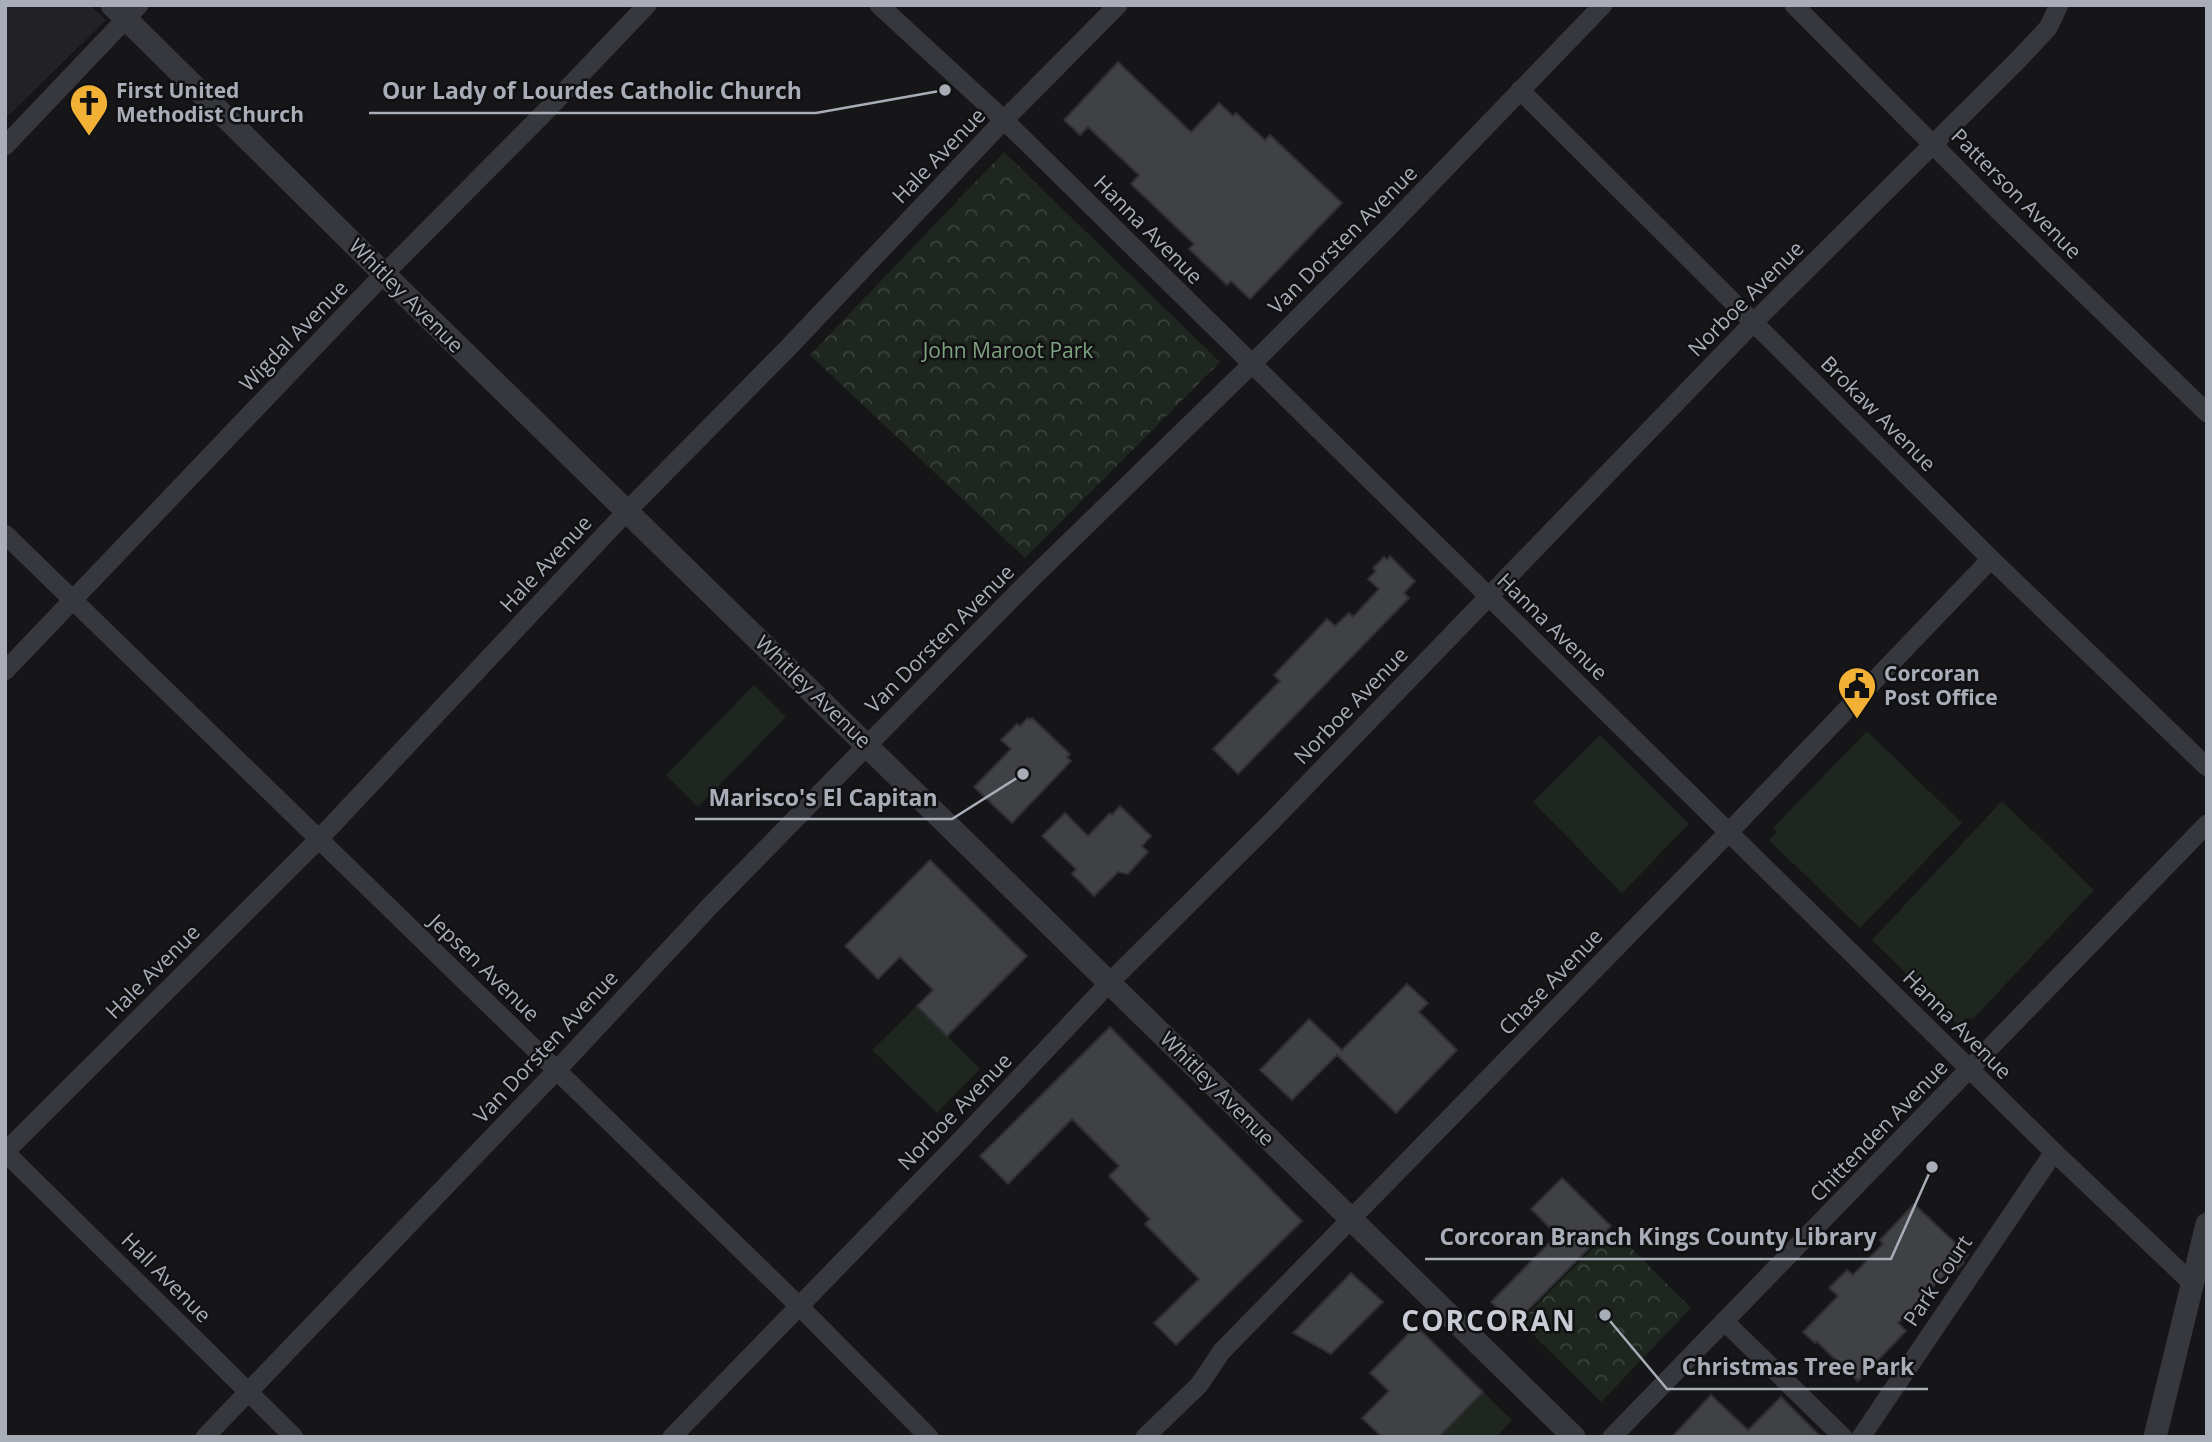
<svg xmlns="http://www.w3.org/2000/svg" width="2212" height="1442" viewBox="0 0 2212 1442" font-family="'Open Sans',sans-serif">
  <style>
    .built { fill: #222225 }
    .grass { fill: #1e261f }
    .forest { fill: url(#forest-crowns) }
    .building { fill: #404145; stroke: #303034; stroke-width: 2 }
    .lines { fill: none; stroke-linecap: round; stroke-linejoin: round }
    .minor { stroke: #37383d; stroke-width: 19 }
    .tertiary { stroke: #37383d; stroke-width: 23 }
    .labels { text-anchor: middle; stroke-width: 5; stroke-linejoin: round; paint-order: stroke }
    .poi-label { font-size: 21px; font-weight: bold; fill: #a8adb8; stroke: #111113; text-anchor: start }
    .street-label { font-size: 21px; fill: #a8adb8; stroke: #111113 }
    .park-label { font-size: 21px; fill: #7fa381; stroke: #111113 }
    .district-label { font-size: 28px; font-weight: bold; letter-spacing: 2px; fill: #c9ccd4; stroke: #111113 }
    .leader { fill: none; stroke: #a8adb8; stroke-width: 2.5 }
    .callout-dot { fill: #a8adb8; stroke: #111113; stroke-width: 2.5 }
    .callout-label { font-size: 23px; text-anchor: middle; font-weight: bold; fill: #a8adb8; stroke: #111113; stroke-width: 5; stroke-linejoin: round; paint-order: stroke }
  </style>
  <defs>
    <pattern id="forest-crowns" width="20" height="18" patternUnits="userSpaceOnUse" patternTransform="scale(1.75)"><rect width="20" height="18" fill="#1e261f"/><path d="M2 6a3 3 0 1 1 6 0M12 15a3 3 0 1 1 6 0" fill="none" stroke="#3c433d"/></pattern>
  </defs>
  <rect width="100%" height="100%" fill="#161618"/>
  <path class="built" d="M 5,5 L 90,5 L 106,20 L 5,119 Z"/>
  <path class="grass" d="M 754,685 L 786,717 L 698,807 L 666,775 Z
    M 1867,731 L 1962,823 L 1860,928 L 1769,840 L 1777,832 L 1773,828 Z
    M 1600,735 L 1689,824 L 1622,893 L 1533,802 Z
    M 2002,801 L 2094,890 L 1973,1019 L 1966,1018 L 1958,1025 L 1872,940 Z
    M 917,1006 L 980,1069 L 937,1113 L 872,1050 Z
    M 1483,1392 L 1512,1420 L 1496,1437 L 1439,1437 Z"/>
  <path class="forest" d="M 1004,152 L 1220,362 L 1025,558 L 810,355 Z
    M 1612,1229 L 1691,1308 L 1601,1402 L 1520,1322 Z"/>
  <path class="building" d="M 1118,62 L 1191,132 L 1219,103 L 1233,116 L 1236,113 L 1265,140 L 1270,135 L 1342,203 L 1250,299 L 1231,281 L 1227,285 L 1189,249 L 1194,244 L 1131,184 L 1139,175 L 1088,127 L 1080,135 L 1064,120 Z
    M 1390,556 L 1415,581 L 1404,593 L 1409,598 L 1238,774 L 1213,749 L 1280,681 L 1274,675 L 1327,619 L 1335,626 L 1349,613 L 1353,617 L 1379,589 L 1368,579 L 1376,571 L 1373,568 L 1384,557 L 1387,560 Z
    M 1028,718 L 1030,720 L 1032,718 L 1070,754 L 1067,757 L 1071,761 L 1012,823 L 974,787 L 1011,749 L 1001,740 L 1017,724 L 1020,726 Z
    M 1120,806 L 1151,836 L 1142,846 L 1148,852 L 1128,874 L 1118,872 L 1094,896 L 1072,874 L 1076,869 L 1042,836 L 1065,813 L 1088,836 L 1110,813 L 1112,815 Z
    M 930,860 L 1027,956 L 947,1036 L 917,1006 L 933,990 L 900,957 L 878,979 L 845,946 Z
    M 1407,984 L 1428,1003 L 1419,1012 L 1457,1050 L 1396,1113 L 1337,1055 L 1292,1100 L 1260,1070 L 1309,1019 L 1342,1050 Z
    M 1110,1027 L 1302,1221 L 1176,1345 L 1154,1323 L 1199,1279 L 1145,1224 L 1150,1219 L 1109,1176 L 1119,1166 L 1072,1119 L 1008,1184 L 980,1156 Z
    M 1562,1178 L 1611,1226 L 1514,1324 L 1491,1302 L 1557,1235 L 1531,1209 Z
    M 1914,1204 L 1968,1255 L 1963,1260 L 1964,1263 L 1954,1273 L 1950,1269 L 1898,1323 L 1906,1331 L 1858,1381 L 1816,1341 L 1815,1343 L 1803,1332 L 1838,1296 L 1829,1288 L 1847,1270 L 1853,1275 L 1883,1244 L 1880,1240 Z
    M 1351,1273 L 1383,1302 L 1331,1354 L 1293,1333 Z
    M 1416,1326 L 1483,1392 L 1439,1437 L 1382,1437 L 1362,1418 L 1389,1391 L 1370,1373 Z
    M 1711,1395 L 1748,1430 L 1781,1397 L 1821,1437 L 1672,1437 Z"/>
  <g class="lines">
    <path class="minor" d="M 879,5 L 1004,120 L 2054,1152 L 2192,1283
      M 1794,5 L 1997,209 L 2207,413
      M 1520,90 L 1991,559 L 2207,767
      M 5,146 L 139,5
      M 5,534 L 799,1306 L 929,1437
      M 5,671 L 384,274 L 546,111 L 647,5
      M 5,1152 L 319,839 L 627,511 L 787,349 L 1004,120 L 1118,5
      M 5,1152 L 294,1437
      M 1724,1321 L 1843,1437
      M 205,1437 L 557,1070 L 710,906 L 844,769 L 1027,583 L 1251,365 L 1386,230 L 1603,5
      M 672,1437 L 955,1146 L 1110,982 L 1272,821 L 1753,323 L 2017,61 L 2048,28 L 2059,5
      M 1145,1437 L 1199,1385 L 1222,1351 L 1729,832 L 1991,559
      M 1612,1437 L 2207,824
      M 1861,1437 L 2054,1152"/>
    <path class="tertiary" d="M 112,5 L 384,274 L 1574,1437
      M 2155,1437 L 2207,1224"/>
  </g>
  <defs>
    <g id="church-pin" transform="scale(2.0125)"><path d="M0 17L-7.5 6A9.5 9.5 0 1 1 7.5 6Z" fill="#f2b134" stroke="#111113"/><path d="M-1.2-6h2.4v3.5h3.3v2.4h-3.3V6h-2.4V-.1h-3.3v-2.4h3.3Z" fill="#111"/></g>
    <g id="civic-pin" transform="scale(2.0125)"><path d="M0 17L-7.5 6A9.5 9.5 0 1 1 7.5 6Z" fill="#f2b134" stroke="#111113"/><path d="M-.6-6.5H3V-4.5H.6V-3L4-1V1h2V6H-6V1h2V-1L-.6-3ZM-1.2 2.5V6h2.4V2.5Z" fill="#111"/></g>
  </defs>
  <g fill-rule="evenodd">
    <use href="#church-pin" x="89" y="103"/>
    <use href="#civic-pin" x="1857" y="686"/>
  </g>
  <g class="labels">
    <g class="poi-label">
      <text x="116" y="98">First United<tspan x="116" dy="24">Methodist Church</tspan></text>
      <text x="1884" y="681">Corcoran<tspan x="1884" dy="24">Post Office</tspan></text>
    </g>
    <g class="street-label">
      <text transform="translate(939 156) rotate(-46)" y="7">Hale Avenue</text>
      <text transform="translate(2016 194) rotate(45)" y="7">Patterson Avenue</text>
      <text transform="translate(1148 230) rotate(45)" y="7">Hanna Avenue</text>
      <text transform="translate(1343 240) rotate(-45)" y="7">Van Dorsten Avenue</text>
      <text transform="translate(406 296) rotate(45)" y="7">Whitley Avenue</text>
      <text transform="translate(1746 299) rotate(-45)" y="7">Norboe Avenue</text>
      <text transform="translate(294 336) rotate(-46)" y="7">Wigdal Avenue</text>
      <text transform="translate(1878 414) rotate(45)" y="7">Brokaw Avenue</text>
      <text transform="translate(546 564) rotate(-47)" y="7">Hale Avenue</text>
      <text transform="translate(1552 627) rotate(44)" y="7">Hanna Avenue</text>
      <text transform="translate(940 639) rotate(-45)" y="7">Van Dorsten Avenue</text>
      <text transform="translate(813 692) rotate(44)" y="7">Whitley Avenue</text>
      <text transform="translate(1351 706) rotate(-46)" y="7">Norboe Avenue</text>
      <text transform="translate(484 968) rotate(44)" y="7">Jepsen Avenue</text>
      <text transform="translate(153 972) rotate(-45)" y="7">Hale Avenue</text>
      <text transform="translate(1551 982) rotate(-46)" y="7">Chase Avenue</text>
      <text transform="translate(1957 1025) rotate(45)" y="7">Hanna Avenue</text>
      <text transform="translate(546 1047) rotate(-47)" y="7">Van Dorsten Avenue</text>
      <text transform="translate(1217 1089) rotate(45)" y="7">Whitley Avenue</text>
      <text transform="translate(955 1112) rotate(-46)" y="7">Norboe Avenue</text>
      <text transform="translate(1879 1131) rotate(-46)" y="7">Chittenden Avenue</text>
      <text transform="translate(166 1278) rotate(45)" y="7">Hall Avenue</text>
      <text transform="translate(1938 1281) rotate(-56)" y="7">Park Court</text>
    </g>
    <g class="park-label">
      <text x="1008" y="358">John Maroot Park</text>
    </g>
    <g class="district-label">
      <text x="1489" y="1331">CORCORAN</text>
    </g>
  </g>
  <path class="leader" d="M945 90L816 113H369M1023 774L952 819H695M1932 1167L1891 1259H1425M1605 1315L1667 1389H1928"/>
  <g class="callout-dot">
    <circle cx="945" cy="90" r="7"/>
    <circle cx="1023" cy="774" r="7"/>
    <circle cx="1932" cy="1167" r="7"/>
    <circle cx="1605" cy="1315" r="7"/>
  </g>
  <g class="callout-label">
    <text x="592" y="99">Our Lady of Lourdes Catholic Church</text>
    <text x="823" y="806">Marisco's El Capitan</text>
    <text x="1658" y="1245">Corcoran Branch Kings County Library</text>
    <text x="1798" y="1375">Christmas Tree Park</text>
  </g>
  <rect width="2212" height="1442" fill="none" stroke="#a8adb8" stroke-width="14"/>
</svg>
